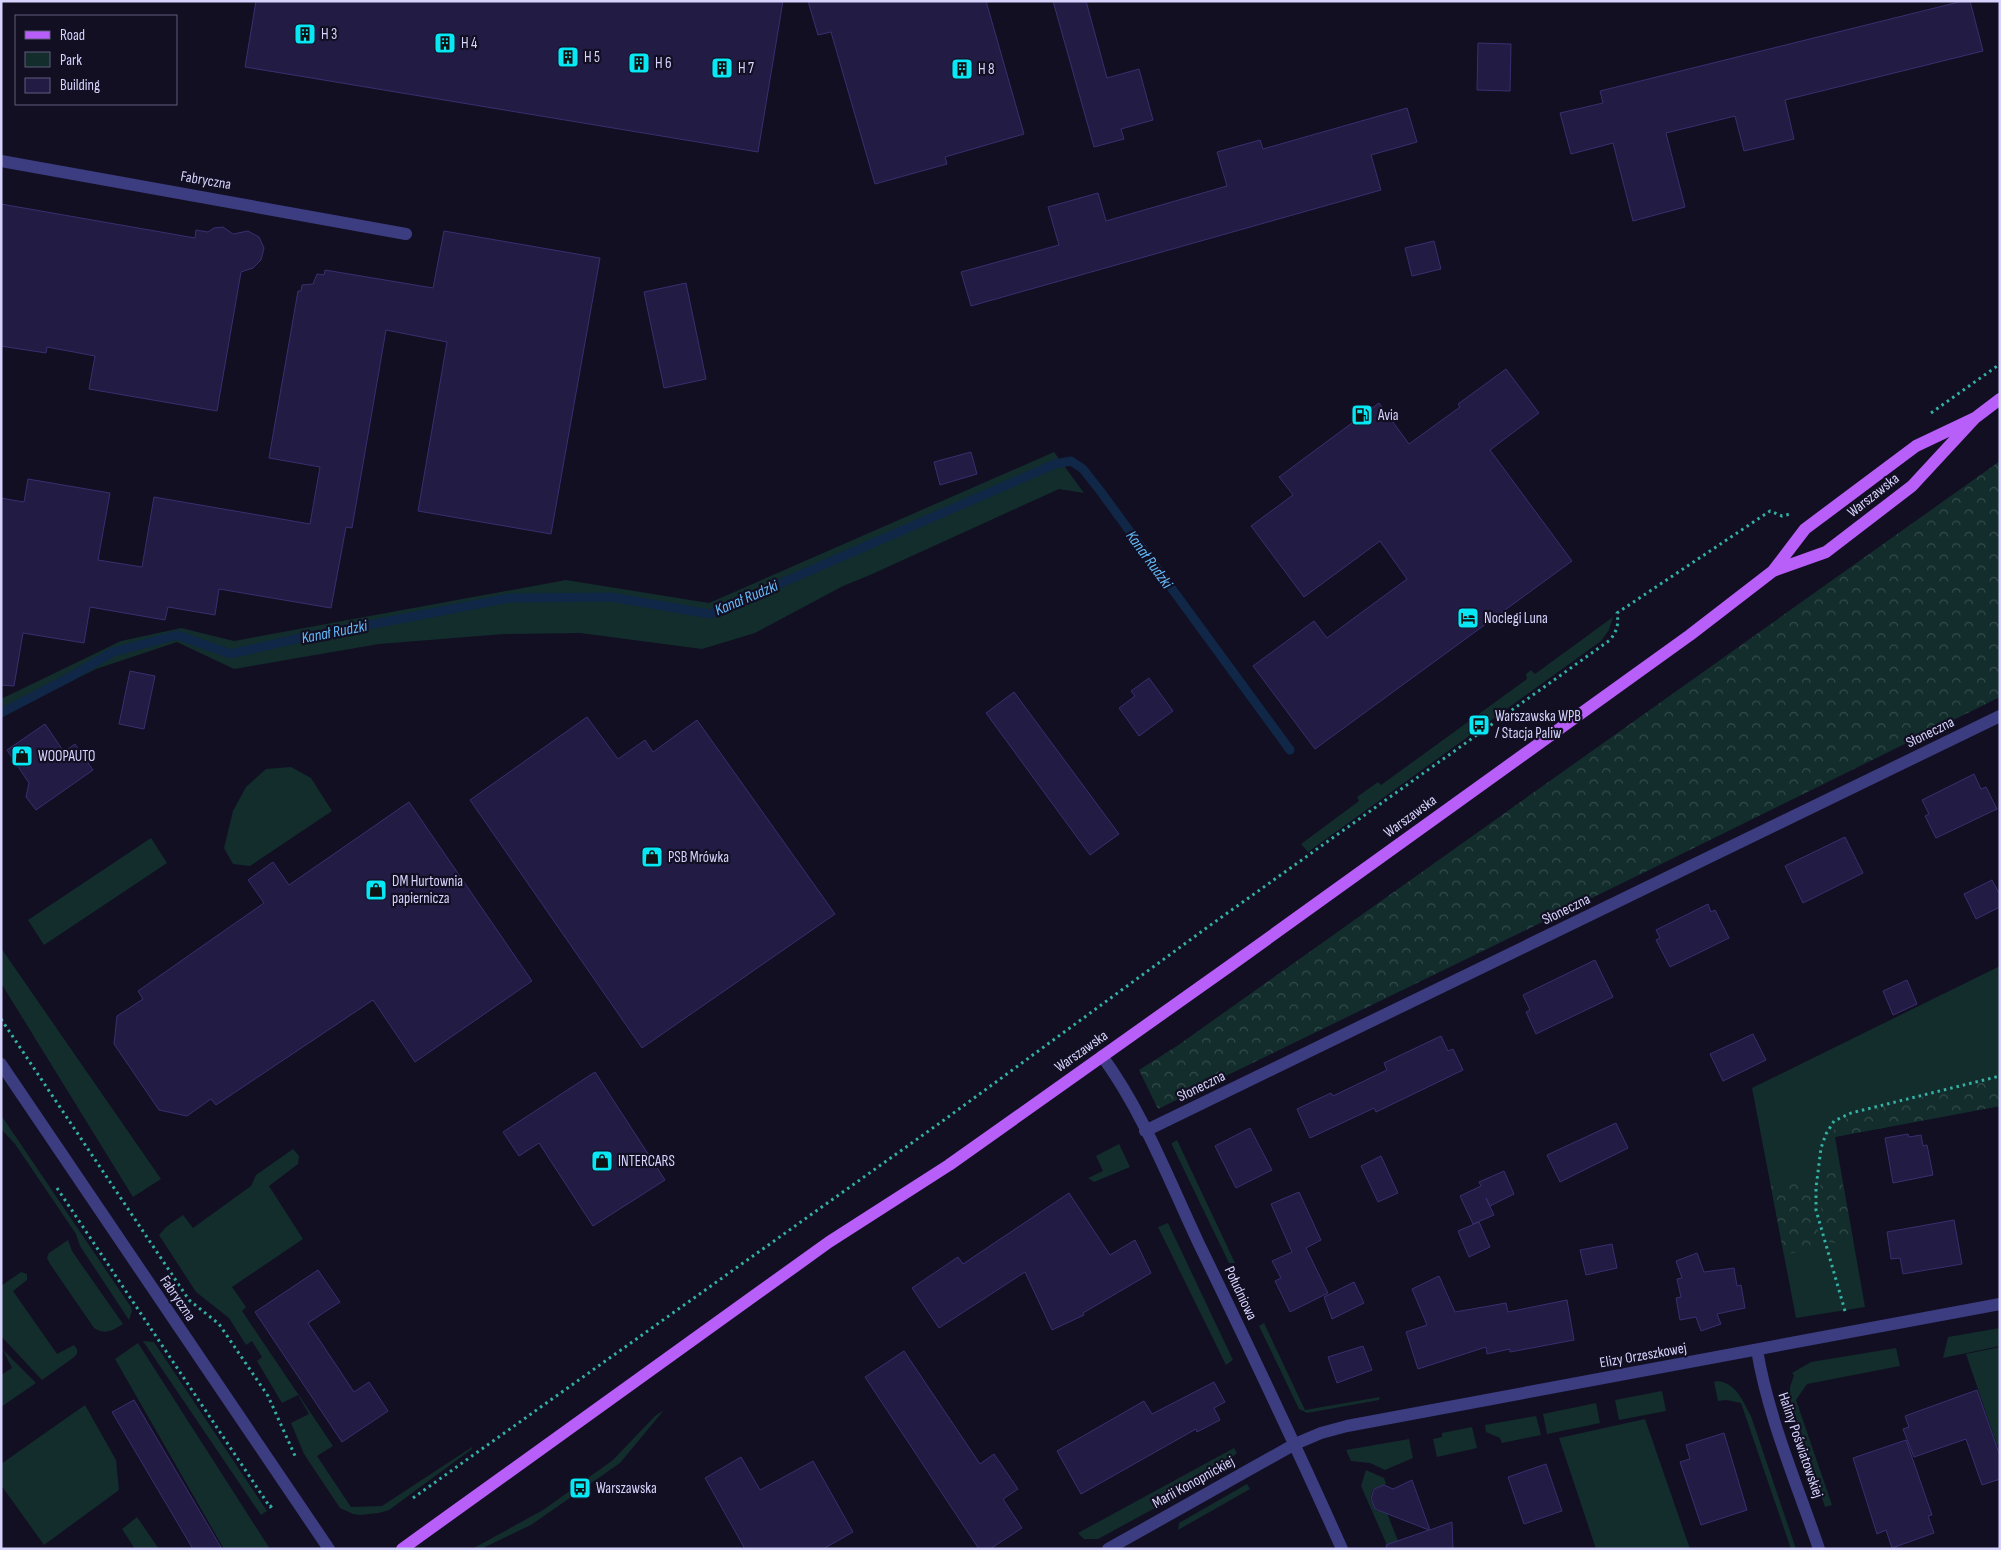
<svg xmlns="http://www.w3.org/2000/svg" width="2001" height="1550" viewBox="0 0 2001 1550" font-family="'Sofia Sans Condensed',sans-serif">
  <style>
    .green { fill: #122d2b }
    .forest { fill: url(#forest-crowns) }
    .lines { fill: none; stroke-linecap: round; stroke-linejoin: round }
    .stream { stroke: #102747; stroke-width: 9 }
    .building { fill: #221c44; stroke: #382f6f }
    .path { stroke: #33b1a4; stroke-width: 3; stroke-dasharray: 2.5 4; stroke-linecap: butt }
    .minor { stroke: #3c3c81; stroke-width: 12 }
    .major { stroke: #b85ef9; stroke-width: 12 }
    .labels { text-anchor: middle; stroke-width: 4.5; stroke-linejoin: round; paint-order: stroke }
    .poi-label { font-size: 15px; fill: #d6d3fd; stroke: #120f23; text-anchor: start }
    .street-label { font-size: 15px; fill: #d6d3fd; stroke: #120f23 }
    .water-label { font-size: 16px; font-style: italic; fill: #65bbfa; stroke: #120f23 }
  </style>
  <defs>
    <pattern id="forest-crowns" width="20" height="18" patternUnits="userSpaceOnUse" patternTransform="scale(1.25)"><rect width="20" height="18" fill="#122d2b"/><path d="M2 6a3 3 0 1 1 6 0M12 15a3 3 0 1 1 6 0" fill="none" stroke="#344b4b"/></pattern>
  </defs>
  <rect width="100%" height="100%" fill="#120f23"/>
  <path class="green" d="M 1054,452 L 1084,493 L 1059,489 L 870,575 L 843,586 L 755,633 L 702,649 L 580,633 L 504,634 L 379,644 L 234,669 L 177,642 L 96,669 L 1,716 L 1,699 L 121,641 L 181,628 L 234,641 L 566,580 L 709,603 Z
    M 1613,617 L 1609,630 L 1601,641 L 1308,852 L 1301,844 L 1359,801 L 1357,797 L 1378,782 L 1381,785 L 1527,679 L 1526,674 L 1531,670 L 1535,674 Z
    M 291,767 L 311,778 L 332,811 L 250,866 L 233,864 L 224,848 L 233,811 L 246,787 L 266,769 Z
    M 151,838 L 167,863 L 44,945 L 28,920 Z
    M 1,948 L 161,1179 L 133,1197 L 1,983 Z
    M 2000,966 L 2000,1106 L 1835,1137 L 1865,1307 L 1796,1318 L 1752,1088 Z
    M 1,1115 L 131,1307 L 132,1311 L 129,1320 L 80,1246 L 76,1234 L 15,1144 L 1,1129 Z
    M 1177,1140 L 1235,1263 L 1229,1263 L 1172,1145 L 1172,1143 Z
    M 1119,1144 L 1130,1167 L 1094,1182 L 1088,1178 L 1103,1171 L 1096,1156 Z
    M 293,1149 L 299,1156 L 298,1164 L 269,1186 L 303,1239 L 232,1287 L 246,1307 L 242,1311 L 333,1446 L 317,1456 L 351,1507 L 382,1506 L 472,1447 L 472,1449 L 389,1510 L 379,1513 L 360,1515 L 353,1514 L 340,1508 L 304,1454 L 291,1423 L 309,1414 L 298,1395 L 282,1403 L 257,1361 L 262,1357 L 252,1341 L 246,1345 L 229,1318 L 196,1292 L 159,1235 L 166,1227 L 183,1215 L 193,1228 L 251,1186 L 256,1175 Z
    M 1168,1223 L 1233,1360 L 1226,1365 L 1158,1227 Z
    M 68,1240 L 72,1251 L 123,1324 C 112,1331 105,1335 94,1328 L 50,1264 L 47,1258 L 49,1253 Z
    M 21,1272 L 27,1274 L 27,1280 L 13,1291 L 57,1354 L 74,1345 L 77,1349 L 77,1354 L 73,1358 L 42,1380 L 1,1336 L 1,1286 Z
    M 1264,1323 L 1305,1410 L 1380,1397 L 1379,1400 L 1307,1413 L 1299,1409 L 1259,1326 Z
    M 2000,1328 L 2000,1346 L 1943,1358 L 1948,1337 Z
    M 143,1341 L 154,1342 L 267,1511 L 261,1515 Z
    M 138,1343 L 270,1549 L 224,1549 L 115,1359 Z
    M 2000,1347 L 2000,1444 L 1997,1445 L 1966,1354 Z
    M 1896,1348 L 1900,1366 L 1807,1384 L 1796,1400 L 1832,1505 L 1825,1507 L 1790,1401 L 1790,1387 L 1794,1375 L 1792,1373 L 1811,1362 Z
    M 3,1350 L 36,1383 L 1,1407 L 1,1375 L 12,1368 Z
    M 1718,1381 C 1737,1384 1742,1400 1751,1416 L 1796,1549 L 1791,1549 L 1741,1403 L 1726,1400 L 1718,1401 L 1714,1382 Z
    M 1662,1391 L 1666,1411 L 1619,1420 L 1615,1400 Z
    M 1596,1403 L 1600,1423 L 1547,1434 L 1543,1414 Z
    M 85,1405 L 116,1460 L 119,1490 L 44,1545 L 1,1485 L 1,1464 Z
    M 664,1410 L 620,1463 L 531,1525 L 481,1549 L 472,1549 L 543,1510 L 613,1460 L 655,1416 Z
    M 1536,1416 L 1541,1435 L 1502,1443 L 1500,1438 L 1486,1432 L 1485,1425 Z
    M 1645,1419 L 1690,1549 L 1596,1549 L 1559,1438 Z
    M 1472,1427 L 1477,1448 L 1437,1457 L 1433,1439 L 1442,1437 L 1442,1433 Z
    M 1409,1439 L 1413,1458 L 1385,1470 L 1370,1463 L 1351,1461 L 1346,1450 Z
    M 1234,1448 L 1237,1453 L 1232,1457 L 1236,1464 L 1098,1539 L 1084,1539 L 1078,1533 Z
    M 1366,1470 L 1384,1478 L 1386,1484 L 1373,1489 L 1370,1498 L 1375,1510 L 1387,1513 L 1398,1541 L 1387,1545 L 1361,1486 Z
    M 1247,1484 L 1250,1489 L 1178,1530 L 1179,1523 Z
    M 137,1517 L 159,1549 L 135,1549 L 122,1529 Z"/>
  <path class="forest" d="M 2000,461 L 2000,697 L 1643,873 L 1158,1109 L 1139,1070 L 1177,1046 Z
    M 2000,1077 L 2000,1106 L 1834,1137 L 1834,1125 L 1852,1115 Z
    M 1840,1171 L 1853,1239 L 1830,1244 L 1821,1208 L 1820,1176 Z
    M 1812,1178 L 1813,1210 L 1822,1246 L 1784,1255 L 1771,1186 Z"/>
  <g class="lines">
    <path class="stream" d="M 1,713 L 70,677 L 113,652 L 177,635 L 231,654 L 300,638 L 510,598 L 611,597 L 710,614 L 1055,464 L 1071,461 L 1083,469 L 1101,492 L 1290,750"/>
  </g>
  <path class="building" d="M 256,1 L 783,1 L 758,152 L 245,67 Z
    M 808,1 L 986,1 L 1024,134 L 945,157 L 947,164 L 875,184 L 831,32 L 818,35 Z
    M 1053,1 L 1086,1 L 1107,78 L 1139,69 L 1153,120 L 1121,129 L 1124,139 L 1094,147 Z
    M 1963,1 L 1970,1 L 1983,51 L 1785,100 L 1794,139 L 1744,151 L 1735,116 L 1666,133 L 1685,207 L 1633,221 L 1613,143 L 1571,154 L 1560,113 L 1603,103 L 1600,91 Z
    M 1478,43 L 1511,44 L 1510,91 L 1477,90 Z
    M 1407,108 L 1417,142 L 1371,155 L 1381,190 L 971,306 L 961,272 L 1059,245 L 1048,207 L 1098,193 L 1106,221 L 1227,186 L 1217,152 L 1260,140 L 1263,149 Z
    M 1,204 L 195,238 L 196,230 L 208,232 L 214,228 L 223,227 L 233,234 L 248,231 L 259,237 L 264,248 L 261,260 L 253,268 L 241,272 L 217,411 L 89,389 L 95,356 L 47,347 L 46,353 L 1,346 Z
    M 444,231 L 600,258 L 551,534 L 418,511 L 447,342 L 386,330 L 352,528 L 346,527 L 331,608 L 219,589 L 215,615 L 168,607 L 165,620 L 90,607 L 84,643 L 23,633 L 14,686 L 1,685 L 1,498 L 24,502 L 28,479 L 110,493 L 98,560 L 142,567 L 154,497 L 310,524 L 320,467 L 269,458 L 298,291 L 301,291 L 302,285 L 313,284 L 317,274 L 324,275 L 325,270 L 433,288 Z
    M 1434,241 L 1441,269 L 1412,276 L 1405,248 Z
    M 686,283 L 706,379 L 664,388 L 644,292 Z
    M 1506,369 L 1539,413 L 1490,450 L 1572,561 L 1315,749 L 1253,666 L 1314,621 L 1327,638 L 1407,579 L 1380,541 L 1304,597 L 1251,526 L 1293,495 L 1279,477 L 1379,403 L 1409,444 L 1460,407 L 1458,404 Z
    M 971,452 L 977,474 L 940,485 L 934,462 Z
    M 130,671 L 155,676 L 144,729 L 119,724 Z
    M 1149,678 L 1173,711 L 1139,736 L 1119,708 L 1135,696 L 1131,691 Z
    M 1014,692 L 1119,834 L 1090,855 L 986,713 Z
    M 587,717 L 618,759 L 645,740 L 653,752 L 697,720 L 835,914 L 642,1048 L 470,800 Z
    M 45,724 L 64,752 L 75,744 L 93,770 L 36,810 L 26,797 L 29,783 L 7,750 Z
    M 1974,774 L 1981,789 L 1986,787 L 1997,809 L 1936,838 L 1925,816 L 1929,814 L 1922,800 Z
    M 409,802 L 532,981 L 415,1062 L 373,1000 L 216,1105 L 211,1099 L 187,1116 L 159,1110 L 114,1044 L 117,1016 L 143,999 L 138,991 L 264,903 L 248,880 L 273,862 L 289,885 Z
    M 1845,837 L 1863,873 L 1803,903 L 1785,866 Z
    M 1992,880 L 2000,895 L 2000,907 L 1976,919 L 1964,894 Z
    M 1708,904 L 1711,912 L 1715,910 L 1729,938 L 1670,967 L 1656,940 L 1660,938 L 1656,930 Z
    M 1595,960 L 1613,997 L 1536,1034 L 1526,1012 L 1530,1010 L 1523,995 Z
    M 1907,980 L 1917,1004 L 1893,1015 L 1883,991 Z
    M 1753,1034 L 1766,1060 L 1723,1081 L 1710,1054 Z
    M 1441,1036 L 1448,1051 L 1453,1049 L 1463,1070 L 1376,1112 L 1374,1108 L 1310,1138 L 1297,1109 L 1331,1093 L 1333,1096 L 1387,1070 L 1384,1063 Z
    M 595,1072 L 665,1180 L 593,1226 L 539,1143 L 519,1156 L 503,1132 Z
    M 1616,1123 L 1628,1148 L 1560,1182 L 1547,1155 Z
    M 1250,1128 L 1272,1170 L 1236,1188 L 1215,1146 Z
    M 1908,1134 L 1909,1137 L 1921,1135 L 1923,1146 L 1927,1145 L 1933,1175 L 1893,1183 L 1885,1138 Z
    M 1381,1156 L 1398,1193 L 1378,1202 L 1361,1166 Z
    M 1504,1171 L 1514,1194 L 1490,1206 L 1486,1198 L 1494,1215 L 1473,1224 L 1460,1196 L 1481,1186 L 1479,1182 Z
    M 1299,1192 L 1321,1240 L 1306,1248 L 1328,1293 L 1290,1312 L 1275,1281 L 1281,1278 L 1272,1261 L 1292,1252 L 1271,1204 Z
    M 1069,1193 L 1110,1255 L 1135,1240 L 1151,1273 L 1083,1313 L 1084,1315 L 1052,1330 L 1025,1272 L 939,1328 L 912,1288 L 958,1257 L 963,1264 Z
    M 1954,1220 L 1962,1264 L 1903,1274 L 1900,1258 L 1891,1259 L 1887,1232 Z
    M 1479,1222 L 1490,1247 L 1469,1257 L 1458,1231 Z
    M 1612,1244 L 1617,1268 L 1586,1275 L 1580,1250 Z
    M 1697,1253 L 1704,1272 L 1734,1268 L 1737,1286 L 1741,1285 L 1745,1308 L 1717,1314 L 1721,1324 L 1701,1331 L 1696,1317 L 1680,1320 L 1676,1298 L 1681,1297 L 1677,1279 L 1682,1278 L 1676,1261 Z
    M 318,1270 L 340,1302 L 308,1323 L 354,1392 L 369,1382 L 388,1411 L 342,1442 L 255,1312 Z
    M 1439,1276 L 1455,1312 L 1506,1303 L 1508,1312 L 1567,1300 L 1574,1340 L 1510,1352 L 1510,1349 L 1487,1354 L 1486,1347 L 1418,1369 L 1406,1332 L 1427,1325 L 1412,1289 Z
    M 1354,1282 L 1364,1303 L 1332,1319 L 1324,1297 Z
    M 1363,1346 L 1372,1370 L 1337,1383 L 1328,1357 Z
    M 904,1351 L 980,1464 L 994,1454 L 1018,1489 L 1003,1499 L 1022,1528 L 990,1549 L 979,1549 L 865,1377 Z
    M 1214,1382 L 1225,1402 L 1214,1408 L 1220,1420 L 1197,1432 L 1196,1429 L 1081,1494 L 1057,1451 L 1144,1401 L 1152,1414 Z
    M 1977,1390 L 2000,1456 L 2000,1479 L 1982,1485 L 1966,1439 L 1914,1457 L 1903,1429 L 1909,1427 L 1905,1416 Z
    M 134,1400 L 222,1549 L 193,1549 L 112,1412 Z
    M 1724,1433 L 1747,1510 L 1701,1525 L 1680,1462 L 1690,1459 L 1686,1445 Z
    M 1906,1440 L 1932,1515 L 1928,1516 L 1934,1533 L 1892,1548 L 1886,1530 L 1877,1534 L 1853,1458 Z
    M 741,1457 L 760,1490 L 813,1461 L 853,1532 L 823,1549 L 745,1549 L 705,1478 Z
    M 1546,1464 L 1562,1511 L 1524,1524 L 1508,1477 Z
    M 1412,1480 L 1430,1530 L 1452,1522 L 1453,1549 L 1387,1549 L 1386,1545 L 1429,1530 L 1375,1509 L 1371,1498 L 1374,1489 L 1384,1485 L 1393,1489 Z"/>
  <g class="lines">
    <path class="path" d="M 1931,413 L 2000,364
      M 1,1019 L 189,1300 L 219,1324 L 268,1396 L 296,1458
      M 57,1188 L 270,1507 L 274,1504
      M 1845,1311 L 1816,1210 L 1816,1188 L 1821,1148 L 1826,1134 L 1834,1121 L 1851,1113 L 2000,1076
      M 413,1498 L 944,1120 L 1205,929 L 1610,640 C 1617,631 1619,624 1617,613 L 1770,511 L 1782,516 L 1790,514"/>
    <path class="minor" d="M 1,161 L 406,234
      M 1102,1056 C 1143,1112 1169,1180 1199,1244 C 1248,1345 1296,1446 1342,1549
      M 1,1064 L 329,1549
      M 1145,1131 L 2000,716
      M 1757,1350 C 1768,1417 1797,1484 1819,1549
      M 1108,1549 L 1295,1444 L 1321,1433 L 1347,1426 L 2000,1304"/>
    <path class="major" d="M 1773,571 L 1826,552 L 1912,486 L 1975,418 L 2000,399
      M 402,1549 L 829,1242 L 949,1165 L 1231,965 L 1690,635 L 1773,571 L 1805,529 L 1916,446 L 1975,418"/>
  </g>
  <defs>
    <g id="building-square" transform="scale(1.125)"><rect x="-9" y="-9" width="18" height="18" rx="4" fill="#08e7f4" stroke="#120f23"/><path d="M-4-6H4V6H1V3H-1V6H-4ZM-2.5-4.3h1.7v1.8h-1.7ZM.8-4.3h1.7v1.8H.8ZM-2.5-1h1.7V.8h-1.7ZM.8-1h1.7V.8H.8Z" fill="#111"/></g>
    <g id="fuel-square" transform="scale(1.125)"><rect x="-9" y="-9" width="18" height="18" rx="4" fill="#08e7f4" stroke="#120f23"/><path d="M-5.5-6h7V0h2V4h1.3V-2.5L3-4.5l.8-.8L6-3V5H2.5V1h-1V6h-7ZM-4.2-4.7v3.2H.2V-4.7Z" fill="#111"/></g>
    <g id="hotel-square" transform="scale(1.125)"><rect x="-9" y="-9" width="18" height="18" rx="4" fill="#08e7f4" stroke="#120f23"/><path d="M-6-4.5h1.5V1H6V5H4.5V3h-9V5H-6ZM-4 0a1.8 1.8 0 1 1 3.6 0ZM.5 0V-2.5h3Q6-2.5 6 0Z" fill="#111"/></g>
    <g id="bus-square" transform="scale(1.125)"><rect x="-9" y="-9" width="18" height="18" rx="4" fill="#08e7f4" stroke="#120f23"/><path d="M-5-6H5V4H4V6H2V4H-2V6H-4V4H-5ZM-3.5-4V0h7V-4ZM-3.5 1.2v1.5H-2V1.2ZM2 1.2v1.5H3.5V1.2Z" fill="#111"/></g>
    <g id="shop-square" transform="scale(1.125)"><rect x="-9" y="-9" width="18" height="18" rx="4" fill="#08e7f4" stroke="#120f23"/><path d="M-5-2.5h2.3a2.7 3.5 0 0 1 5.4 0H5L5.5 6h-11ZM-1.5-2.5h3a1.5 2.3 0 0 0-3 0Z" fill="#111"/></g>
  </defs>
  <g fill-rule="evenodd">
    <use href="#building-square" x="305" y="34"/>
    <use href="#building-square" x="445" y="43"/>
    <use href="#building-square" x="568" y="57"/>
    <use href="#building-square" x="639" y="63"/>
    <use href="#building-square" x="722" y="68"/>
    <use href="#building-square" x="962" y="69"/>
    <use href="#fuel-square" x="1362" y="415"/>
    <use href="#hotel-square" x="1468" y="618"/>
    <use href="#bus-square" x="1479" y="725"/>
    <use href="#shop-square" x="22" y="756"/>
    <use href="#shop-square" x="652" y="857"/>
    <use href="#shop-square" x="376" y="890"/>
    <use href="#shop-square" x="602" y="1161"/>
    <use href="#bus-square" x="580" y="1488"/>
  </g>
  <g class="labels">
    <g class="poi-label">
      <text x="321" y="39">H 3</text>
      <text x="461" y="48">H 4</text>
      <text x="584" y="62">H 5</text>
      <text x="655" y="68">H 6</text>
      <text x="738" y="73">H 7</text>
      <text x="978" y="74">H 8</text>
      <text x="1378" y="420">Avia</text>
      <text x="1484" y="623">Noclegi Luna</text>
      <text x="1495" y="721">Warszawska WPB<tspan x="1495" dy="17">/ Stacja Paliw</tspan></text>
      <text x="38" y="761">WOOPAUTO</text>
      <text x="668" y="862">PSB Mrówka</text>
      <text x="392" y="886">DM Hurtownia<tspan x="392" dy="17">papiernicza</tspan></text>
      <text x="618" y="1166">INTERCARS</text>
      <text x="596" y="1493">Warszawska</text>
    </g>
    <g class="street-label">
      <text transform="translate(206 180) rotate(10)" y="5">Fabryczna</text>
      <text transform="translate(1873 495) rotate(-38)" y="5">Warszawska</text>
      <text transform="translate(1930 732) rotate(-26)" y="5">Słoneczna</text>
      <text transform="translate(1410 816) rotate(-36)" y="5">Warszawska</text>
      <text transform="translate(1566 909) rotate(-26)" y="5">Słoneczna</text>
      <text transform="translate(1081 1051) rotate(-35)" y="5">Warszawska</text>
      <text transform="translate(1201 1086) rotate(-26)" y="5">Słoneczna</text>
      <text transform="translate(1241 1293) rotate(65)" y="5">Południowa</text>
      <text transform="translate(178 1298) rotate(56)" y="5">Fabryczna</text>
      <text transform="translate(1643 1355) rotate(-10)" y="5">Elizy Orzeszkowej</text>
      <text transform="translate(1801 1445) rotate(71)" y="5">Haliny Poświatowskiej</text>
      <text transform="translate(1193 1482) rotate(-29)" y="5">Marii Konopnickiej</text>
    </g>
    <g class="water-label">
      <text transform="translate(1150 559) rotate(54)" y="6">Kanał Rudzki</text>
      <text transform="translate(746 597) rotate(-23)" y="6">Kanał Rudzki</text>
      <text transform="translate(334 631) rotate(-11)" y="6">Kanał Rudzki</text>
    </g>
  </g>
  <rect width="2001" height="1550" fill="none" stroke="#d6d3fd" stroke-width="5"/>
  <rect x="15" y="15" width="162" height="90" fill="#120f23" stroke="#605d7a"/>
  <rect x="25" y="31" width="25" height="8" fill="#b85ef9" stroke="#605d7a"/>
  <text x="60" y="40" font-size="15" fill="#d6d3fd">Road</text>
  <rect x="25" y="52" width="25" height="15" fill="#122d2b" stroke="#605d7a"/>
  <text x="60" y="65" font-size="15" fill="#d6d3fd">Park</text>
  <rect x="25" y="78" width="25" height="15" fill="#221c44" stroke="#605d7a"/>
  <text x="60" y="90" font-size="15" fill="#d6d3fd">Building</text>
</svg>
